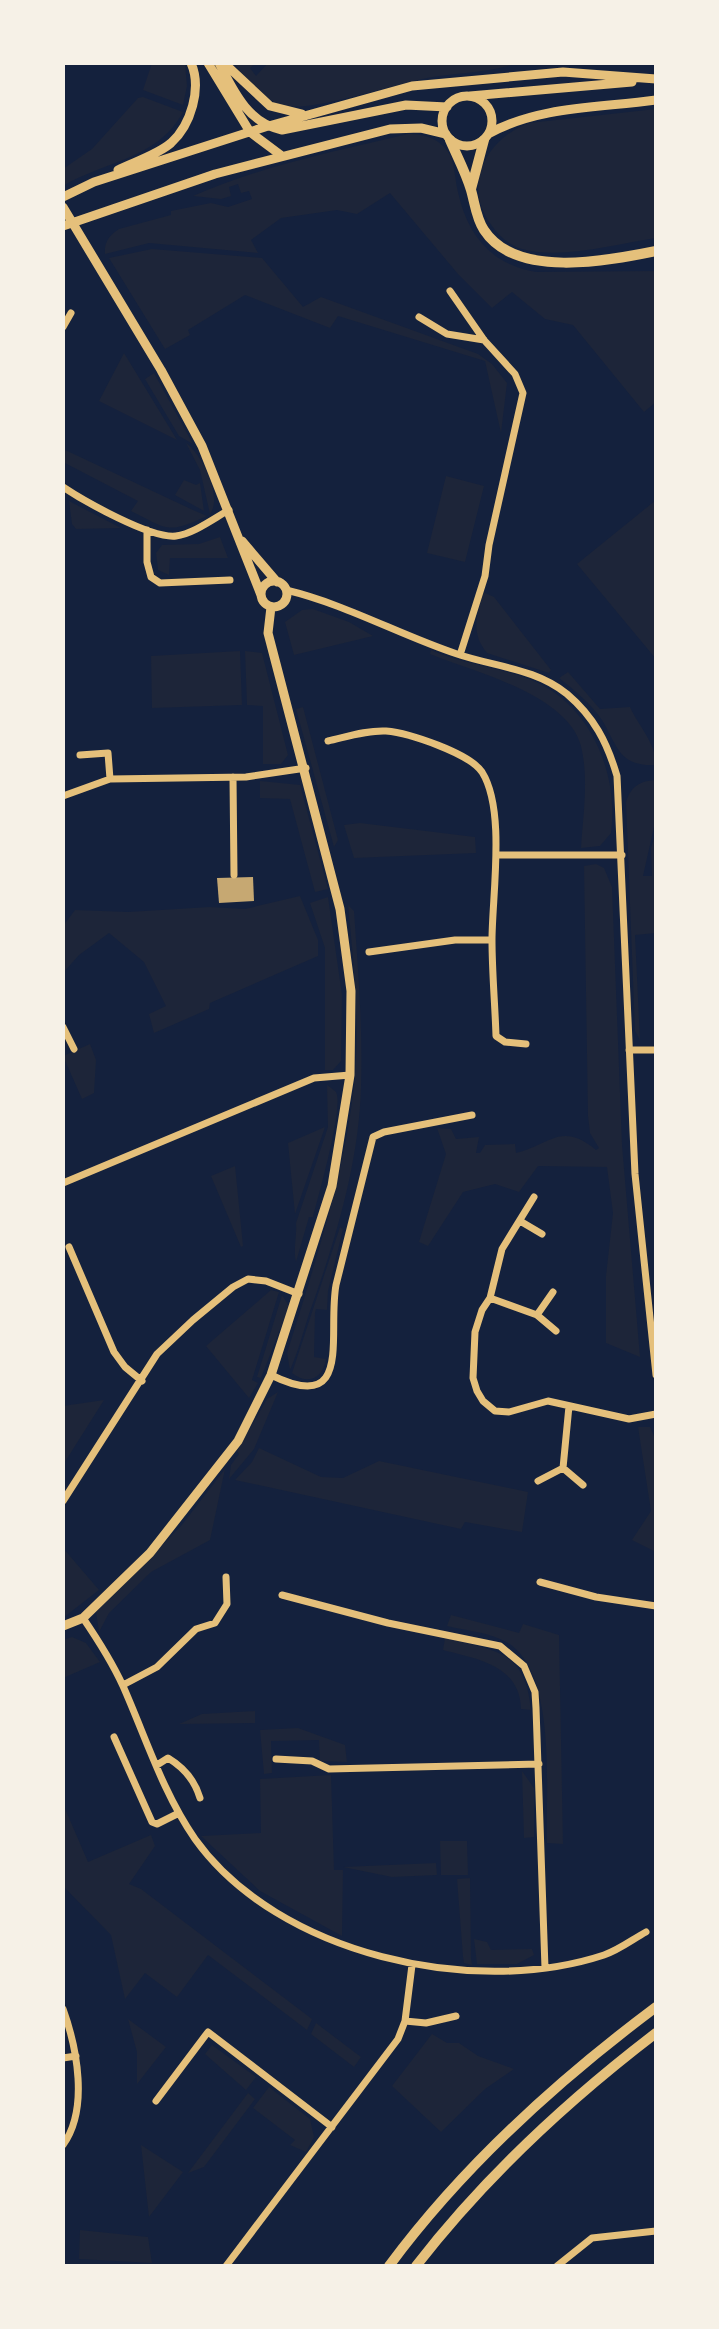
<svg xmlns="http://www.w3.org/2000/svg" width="719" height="2329" viewBox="0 0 719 2329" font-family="Ubuntu,sans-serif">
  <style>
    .green { fill: #1d2539 }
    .building { fill: #c6a872 }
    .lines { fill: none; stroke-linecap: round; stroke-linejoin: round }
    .minor { stroke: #e5c07b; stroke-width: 7 }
    .tertiary { stroke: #e5c07b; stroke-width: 9 }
    .primary { stroke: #e5c07b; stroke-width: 10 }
    .trunk { stroke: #e5c07b; stroke-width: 10 }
  </style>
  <rect width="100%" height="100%" fill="#14213d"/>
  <path class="green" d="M 152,63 L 185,63 L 187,86 L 183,105 L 143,90 Z
    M 234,63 L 256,63 L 250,68 L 256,76 L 268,63 L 512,65 C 483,73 456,73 427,78 C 396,84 306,114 281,105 C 260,98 246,80 234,63 Z
    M 143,97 L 183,112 C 158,159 105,161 63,186 L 63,169 L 92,149 L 138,98 Z
    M 656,109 L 656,238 C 614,244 563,260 522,249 C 509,245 499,236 492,226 C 461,186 486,139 529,123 Z
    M 408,134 C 425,134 441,139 450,155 C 455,165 455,181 458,192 C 467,235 492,265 536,272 L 656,271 L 656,402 L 644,412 L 573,325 L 545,319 L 512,292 L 492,308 L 458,274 L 390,193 L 357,214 L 337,210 L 281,218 L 251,240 L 258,253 L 149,243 L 105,254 C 104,243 109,235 119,229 L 171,215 L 171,211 L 211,203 L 228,207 L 252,199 L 249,191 L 241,193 L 238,184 L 229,187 L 231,196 L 221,199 L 193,196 C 261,166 336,151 408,134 Z
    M 152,249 L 262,258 L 303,307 L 321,297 L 478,354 L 492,364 L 507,383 L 501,433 L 485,361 L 338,316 L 330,328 L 245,295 L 188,330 L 190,335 L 165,349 L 109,258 Z
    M 124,353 L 177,440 L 99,401 Z
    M 154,373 L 193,444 L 179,436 L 145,379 Z
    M 186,443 C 202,454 223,497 210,514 L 200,470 Z
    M 63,449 L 193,510 L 207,516 C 167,534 169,530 131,511 L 138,501 L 63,462 Z
    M 446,476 L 484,486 L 465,562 L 427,553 Z
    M 184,480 L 196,485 L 200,483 L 204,511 L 175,495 Z
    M 656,500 L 656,659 L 577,564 Z
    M 69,501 L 121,528 L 76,529 L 72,524 Z
    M 220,537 L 228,558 L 170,558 L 169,575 L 158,570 L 156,553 L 162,545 L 199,544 Z
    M 483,592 L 494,597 L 551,670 L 549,673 L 487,653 C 470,632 477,616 483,592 Z
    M 313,609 L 349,622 L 373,636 L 294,655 L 285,622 L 302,610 Z
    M 431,650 C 463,664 497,667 529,679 C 589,702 619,771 611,833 L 600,846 L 581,848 C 583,815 589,779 581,746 C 567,694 474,672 430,654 Z
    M 240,651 L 242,705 L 152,708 L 151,656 Z
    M 245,651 L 262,653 L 288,755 L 281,764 L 263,764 L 263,706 L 247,705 Z
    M 568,672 L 600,709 L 630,707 C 639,727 656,743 656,765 C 613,767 618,739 596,712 C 585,699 572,688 559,678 Z
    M 303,707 L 338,840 L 334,847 L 296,709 Z
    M 656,780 L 656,818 L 643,876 L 652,876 L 651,848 L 656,832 L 656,933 L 635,935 L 640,1040 L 635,1031 L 626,802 C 631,786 640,781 656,780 Z
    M 260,781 L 300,785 L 328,889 L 315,892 L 290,799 L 260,798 Z
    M 360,823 L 475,837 L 476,853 L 354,858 L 344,825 Z
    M 596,864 L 604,868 L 612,887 L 622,1145 L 640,1357 L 606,1343 L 606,1276 L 613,1213 L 607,1167 L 538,1166 L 519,1192 L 495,1184 L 463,1192 L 428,1246 L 419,1242 L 446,1154 L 437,1128 L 451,1129 L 456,1139 L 479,1137 L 476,1153 L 480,1153 L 485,1145 L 515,1144 L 516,1153 C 550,1145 561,1121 596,1150 L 599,1148 L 590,1133 L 588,1116 L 584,866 Z
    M 300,896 L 318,940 L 318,956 L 210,1003 L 209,1009 L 154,1033 L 149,1014 L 166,1006 L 144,962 L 109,933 L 79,955 L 63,973 L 63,926 L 75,910 L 128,912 L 210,907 L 245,909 Z
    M 328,897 L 342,995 L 341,1061 L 333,1070 L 325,1070 L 325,948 L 310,903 Z
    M 348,905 L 354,911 C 358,969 363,1028 361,1087 C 359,1164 335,1242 309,1314 C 303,1333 298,1352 290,1370 L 287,1353 C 314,1266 344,1177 354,1086 C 360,1026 354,965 348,905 Z
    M 90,1044 L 96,1060 L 94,1093 L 82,1099 L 63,1056 Z
    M 327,1085 C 329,1086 334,1090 336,1092 C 344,1106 318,1198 313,1217 L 309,1217 L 296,1262 C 293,1248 297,1238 296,1223 L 328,1127 Z
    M 325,1127 L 295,1214 L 288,1143 Z
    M 235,1166 L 243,1246 L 241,1247 L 211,1176 Z
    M 340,1227 L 343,1229 L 328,1291 L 327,1310 L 316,1309 L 315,1313 L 314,1357 L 326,1359 C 323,1378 308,1386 292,1373 Z
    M 271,1290 L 279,1292 L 252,1380 L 258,1383 L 249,1398 L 206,1346 Z
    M 282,1295 L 289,1306 L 261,1378 L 257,1377 Z
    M 278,1392 L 254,1449 L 229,1479 L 231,1465 L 239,1454 L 237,1451 L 267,1399 Z
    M 104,1400 L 63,1465 L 63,1406 Z
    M 638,1427 L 650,1427 L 656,1440 L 656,1552 L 632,1540 L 651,1511 Z
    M 259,1448 L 321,1477 L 343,1478 L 379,1461 L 528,1492 L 522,1532 L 465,1522 L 461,1529 L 235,1480 L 252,1462 Z
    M 225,1469 L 210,1540 L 151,1572 L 109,1613 L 99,1632 L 96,1612 L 181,1526 Z
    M 63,1548 L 99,1590 L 63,1618 Z
    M 451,1615 L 519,1633 L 523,1624 L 559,1635 L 563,1844 L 547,1843 C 545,1789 559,1662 500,1639 C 484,1632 464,1630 447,1626 Z
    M 72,1637 L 86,1643 L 100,1662 L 63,1678 L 63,1640 Z
    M 445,1638 C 495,1651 525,1649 531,1710 L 521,1709 C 520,1665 477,1659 443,1650 Z
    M 255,1711 L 255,1723 L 179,1724 L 202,1714 Z
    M 298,1728 L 345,1745 L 347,1762 L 320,1761 L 319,1740 L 271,1741 L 272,1773 L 264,1774 L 260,1730 Z
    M 522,1771 L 534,1788 L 534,1837 L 524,1838 Z
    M 331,1775 L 334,1870 L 343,1870 L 342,1936 L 260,1891 L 201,1836 L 261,1833 L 260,1779 Z
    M 63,1804 L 88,1862 L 151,1835 L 155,1846 L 129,1884 L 141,1889 L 312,2019 L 307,2030 L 208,1955 L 177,1997 L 145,1973 L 125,1999 L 111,1935 L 63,1886 Z
    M 440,1841 L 467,1841 L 468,1875 L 441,1875 Z
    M 436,1863 L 437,1875 L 392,1877 L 343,1867 Z
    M 470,1878 L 471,1958 L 472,1965 L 464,1963 L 463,1957 L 457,1879 Z
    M 474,1939 L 487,1942 L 491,1950 L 532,1949 L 534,1955 L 517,1964 L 477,1964 Z
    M 128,2019 L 166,2047 L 137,2084 L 137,2052 Z
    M 316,2023 L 361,2057 L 354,2067 L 311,2034 Z
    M 432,2034 L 447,2043 L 459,2043 L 478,2056 L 514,2069 L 485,2089 L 441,2132 L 392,2086 Z
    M 212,2045 L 256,2077 L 246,2090 L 205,2054 Z
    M 269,2087 L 310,2119 L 314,2137 L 306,2152 L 290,2145 L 295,2140 L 253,2108 Z
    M 248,2093 L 255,2099 L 204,2167 L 188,2173 Z
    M 141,2145 L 183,2172 L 149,2217 Z
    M 80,2230 L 148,2237 L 152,2263 L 79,2259 Z"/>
  <path class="building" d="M 253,877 L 254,901 L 219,903 L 217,878 Z"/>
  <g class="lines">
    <path class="minor" d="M 450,291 L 484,340 L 515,374 L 523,393 L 489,545 L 485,576 L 460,655
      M 419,317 L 447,334 L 484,340
      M 63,327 L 71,313
      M 63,487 C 84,501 151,539 176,536 C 193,534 213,519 229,510
      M 147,530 L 147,562 L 151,577 L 160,583 L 230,580
      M 286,590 C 345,604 400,635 457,654 C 495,667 535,668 567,694 C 594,717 607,742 617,776 L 635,1174 L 656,1375
      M 328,741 C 346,737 367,730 386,731 C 409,733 469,753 482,772 C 506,810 492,896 492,940 C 492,972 495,1004 496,1036 L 505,1042 L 526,1044
      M 80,755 L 108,753 L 110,779
      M 233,777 L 234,875
      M 63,796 L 110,779 L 246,777 L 306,768
      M 496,855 L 622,855
      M 369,952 L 455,940 L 492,940
      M 63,1027 L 74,1049
      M 629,1050 L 656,1050
      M 63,1183 L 314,1078 L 350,1075
      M 534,1197 L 502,1249 L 490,1298 L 482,1310 L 475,1332 L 473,1378 L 477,1391 L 483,1401 L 495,1411 L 509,1412 L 548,1401 L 629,1419 L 656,1414
      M 520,1221 L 542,1234
      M 69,1247 L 114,1352 L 125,1367 L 142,1381
      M 490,1298 L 537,1315 L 556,1331
      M 537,1315 L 553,1292
      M 271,1375 C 354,1416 327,1335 336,1285 L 373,1137 L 384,1132 L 472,1115
      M 563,1468 L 569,1406
      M 538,1481 L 563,1468 L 583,1485
      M 63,1501 L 157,1354 L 193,1320 L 233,1287 L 248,1279 L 266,1281 L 299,1294
      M 540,1582 L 596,1597 L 656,1606
      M 282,1595 L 388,1623 L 500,1646 L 524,1666 L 535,1692 L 536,1708 L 545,1968
      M 83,1618 C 98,1640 112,1662 123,1686 C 146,1738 163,1793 195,1839 C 278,1955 474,1998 604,1955 C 619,1950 633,1939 646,1932
      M 123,1685 L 157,1667 L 196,1629 L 215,1623 L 227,1604 L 226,1577
      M 114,1737 L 152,1822 L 157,1824 L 179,1813
      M 276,1759 L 312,1761 L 329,1769 L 539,1764
      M 157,1765 L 168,1758 C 183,1767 195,1781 200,1798
      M 63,2009 C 77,2048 89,2109 63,2145
      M 405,2021 L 426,2023 L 456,2016
      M 63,2058 L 76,2056
      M 156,2101 L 208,2032 L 332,2127
      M 226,2266 L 398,2039 L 405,2021 L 412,1965
      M 557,2266 L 592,2238 L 656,2231"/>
    <path class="tertiary" d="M 208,63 L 250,132 L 282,156
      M 219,63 C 234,92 248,123 282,130 L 406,105 L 447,107
      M 224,63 L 270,106 L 302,114
      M442 121a25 25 0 1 1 50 0a25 25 0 1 1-50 0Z
      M 470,96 L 632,82
      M 490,133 C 540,106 600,108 656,100
      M 118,170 C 134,162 157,155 171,143 C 191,125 202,88 191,63
      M 63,197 L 94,182 L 265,127 L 412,86 L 563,72 L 656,79
      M 63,207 L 161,370 L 202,446 L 261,595
      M 63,226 L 215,174 L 390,129 L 421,128 L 446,134
      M 242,541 L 277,582
      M261 594a13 13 0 1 1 26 0a13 13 0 1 1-26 0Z
      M 63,1626 L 83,1618 L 150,1553 L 238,1441 L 271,1375 L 332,1186 L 350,1075 L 351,991 L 340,909 L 268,633 L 271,607"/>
    <path class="primary" d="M 450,140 C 457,156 466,173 471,190 C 475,204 476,218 484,230 C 516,279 607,261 656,251
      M 471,189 L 484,140"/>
    <path class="trunk" d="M 389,2266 C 463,2166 557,2081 656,2007
      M 416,2266 C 485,2177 567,2101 656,2033"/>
  </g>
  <rect width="719" height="2329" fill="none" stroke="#f6f1e7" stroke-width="130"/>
</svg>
